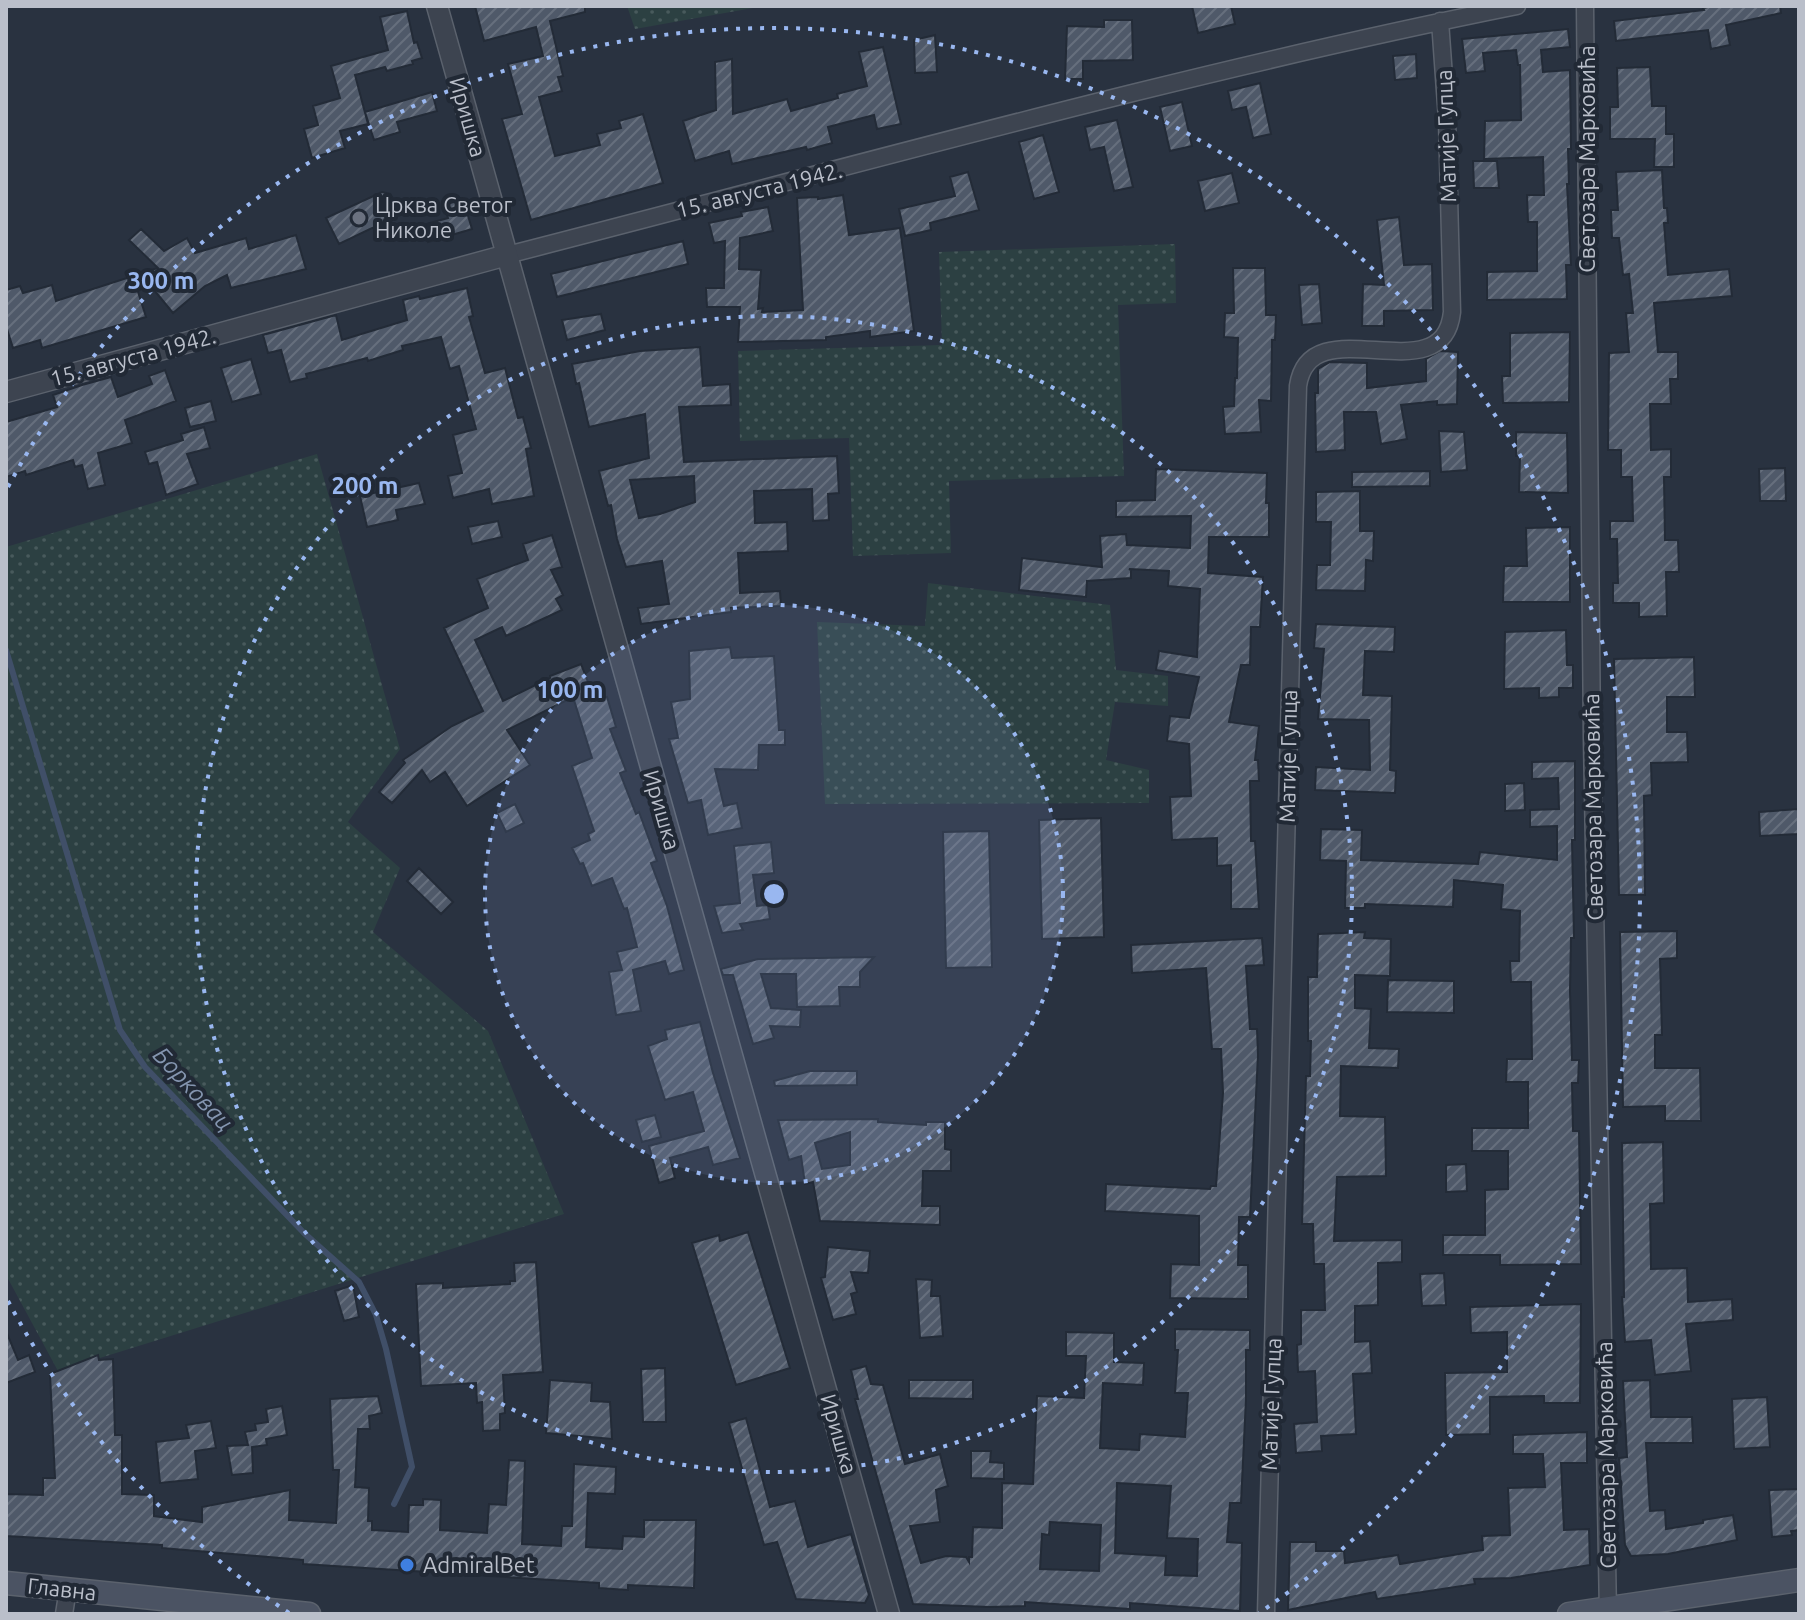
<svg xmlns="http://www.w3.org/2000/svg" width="1805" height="1620" viewBox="0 0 1805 1620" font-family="Ubuntu,sans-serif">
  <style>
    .garden { fill: url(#garden-dots) }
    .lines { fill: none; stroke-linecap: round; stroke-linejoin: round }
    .stream { stroke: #404f68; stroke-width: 6 }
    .building { fill: url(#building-hatch); stroke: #232b37; stroke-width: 2; fill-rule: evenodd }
    .minor-casing { stroke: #5b626d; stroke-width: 19 }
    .tertiary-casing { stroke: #5b626d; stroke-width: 23 }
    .secondary-casing { stroke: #5b626d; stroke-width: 25 }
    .minor { stroke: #3d4450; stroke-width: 16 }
    .tertiary { stroke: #3d4450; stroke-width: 20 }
    .secondary { stroke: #4b5363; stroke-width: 22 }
    .ring { fill: none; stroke: #99b7f0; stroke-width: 4; stroke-dasharray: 4 8 }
    .worship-dot { fill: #6b7280; stroke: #212935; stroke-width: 3 }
    .shop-dot { fill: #3f7fe0; stroke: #212935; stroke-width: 3 }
    .labels { text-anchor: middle; stroke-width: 8; stroke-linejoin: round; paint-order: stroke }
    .street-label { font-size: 22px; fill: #babfca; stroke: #212935 }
    .poi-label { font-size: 22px; fill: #babfca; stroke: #212935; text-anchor: start }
    .water-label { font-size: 24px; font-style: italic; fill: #8495af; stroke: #212935 }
    .centre { fill: #99b7f0; stroke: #212935; stroke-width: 4 }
    .ring-label { font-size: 24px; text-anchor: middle; font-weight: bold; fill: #99b7f0; stroke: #212935; stroke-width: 8; stroke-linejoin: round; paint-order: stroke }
  </style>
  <defs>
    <pattern id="garden-dots" width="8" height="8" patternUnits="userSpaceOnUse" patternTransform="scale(2)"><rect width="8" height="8" fill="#2c4042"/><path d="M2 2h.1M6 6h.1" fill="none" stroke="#485a5c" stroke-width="1.8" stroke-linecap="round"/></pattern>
    <pattern id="building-hatch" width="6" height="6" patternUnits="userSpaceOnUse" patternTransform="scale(2)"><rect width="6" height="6" fill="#4f5969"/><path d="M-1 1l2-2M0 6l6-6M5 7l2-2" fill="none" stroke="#666f7d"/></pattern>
  </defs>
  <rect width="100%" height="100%" fill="#293240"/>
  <path class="garden" d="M 627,6 L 764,6 L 635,29 Z
    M 1175,244 L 1176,303 L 1118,305 L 1124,476 L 949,481 L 951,553 L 853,556 L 849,438 L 740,441 L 738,351 L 942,345 L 939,252 Z
    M 317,454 L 400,749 L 348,822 L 400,868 L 373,932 L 488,1031 L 564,1214 L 58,1371 L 6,1275 L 6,547 Z
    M 928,583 L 1110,605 L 1116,670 L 1168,676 L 1168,706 L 1115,702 L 1106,760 L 1149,770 L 1149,803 L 825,804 L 817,622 L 925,626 Z"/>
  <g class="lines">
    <path class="stream" d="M 6,650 L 120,1030 L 145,1067 L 304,1233 L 359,1282 L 376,1315 L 386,1349 L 412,1467 L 394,1504"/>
  </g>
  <path class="building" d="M 475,6 L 585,6 L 585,12 L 550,21 L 563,76 L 558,77 L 562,91 L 539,97 L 555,156 L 600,145 L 597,134 L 621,128 L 619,121 L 643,114 L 663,183 L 531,220 L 502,119 L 522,114 L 508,64 L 543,56 L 536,27 L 484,41 Z
    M 1192,6 L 1231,6 L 1235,24 L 1198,33 Z
    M 1713,6 L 1780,6 L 1781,13 L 1726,25 L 1730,45 L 1711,49 L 1708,30 L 1616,41 L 1614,21 L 1704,10 L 1703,8 Z
    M 407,11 L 414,43 L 417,42 L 422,58 L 412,61 L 413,64 L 387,71 L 385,67 L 355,75 L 368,124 L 340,131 L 345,148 L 312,158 L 304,129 L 318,125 L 313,106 L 340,98 L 331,66 L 388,50 L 380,17 Z
    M 1104,20 L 1132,20 L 1133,60 L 1083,61 L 1083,79 L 1065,79 L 1067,26 L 1104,27 Z
    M 1568,29 L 1570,47 L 1541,50 L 1543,72 L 1570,70 L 1571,149 L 1568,149 L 1569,184 L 1567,184 L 1571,265 L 1566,265 L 1567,299 L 1487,300 L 1487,272 L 1537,271 L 1537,222 L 1528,222 L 1527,195 L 1544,195 L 1543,157 L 1484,159 L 1485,121 L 1521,120 L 1520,65 L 1518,65 L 1516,50 L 1483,53 L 1485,71 L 1466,73 L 1462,39 Z
    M 935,35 L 937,72 L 915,73 L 914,40 Z
    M 883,47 L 901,124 L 877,129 L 874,115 L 828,127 L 832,143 L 807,150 L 806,147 L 732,164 L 729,151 L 695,161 L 683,121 L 716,110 L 715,62 L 732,59 L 733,114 L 787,99 L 791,111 L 838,98 L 837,94 L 867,86 L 859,52 Z
    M 1416,54 L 1417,78 L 1395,80 L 1393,56 Z
    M 1650,67 L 1652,106 L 1666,106 L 1666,134 L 1674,134 L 1674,167 L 1654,167 L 1655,139 L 1610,139 L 1610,107 L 1618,107 L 1617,68 Z
    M 1260,83 L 1271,134 L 1253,138 L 1246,107 L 1232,110 L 1228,91 Z
    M 432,92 L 437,111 L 397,122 L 400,132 L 374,140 L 365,112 Z
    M 1182,102 L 1192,146 L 1170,151 L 1160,107 Z
    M 1117,120 L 1133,187 L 1114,191 L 1104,147 L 1090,150 L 1085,127 Z
    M 1043,135 L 1059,192 L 1034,199 L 1019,142 Z
    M 1473,161 L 1497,161 L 1499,188 L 1474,188 Z
    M 1662,170 L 1664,208 L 1667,208 L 1668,223 L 1664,223 L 1668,275 L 1729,269 L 1732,296 L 1654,303 L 1658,352 L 1678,352 L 1678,379 L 1670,379 L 1671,404 L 1650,404 L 1651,450 L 1671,449 L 1671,477 L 1664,477 L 1665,540 L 1678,540 L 1679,572 L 1666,572 L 1667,616 L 1639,617 L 1639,603 L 1613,603 L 1613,583 L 1618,583 L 1617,539 L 1610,539 L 1610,521 L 1633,521 L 1632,477 L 1621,477 L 1621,450 L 1608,450 L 1609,353 L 1629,352 L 1626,313 L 1633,313 L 1629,274 L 1623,275 L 1619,238 L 1612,238 L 1611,210 L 1618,210 L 1616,172 Z
    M 968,172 L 979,210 L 930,223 L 931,230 L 905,236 L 899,209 L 955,196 L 950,177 Z
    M 1232,173 L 1239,203 L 1205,211 L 1198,181 Z
    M 382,192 L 390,194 L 396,203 L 396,210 L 391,219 L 339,244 L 326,218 Z
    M 843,195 L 849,235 L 900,228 L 914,331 L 870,337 L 870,331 L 826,337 L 826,340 L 738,342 L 740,307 L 707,307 L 706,288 L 724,288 L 725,241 L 714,243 L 709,223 L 742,216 L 741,212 L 768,207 L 773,231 L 740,238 L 739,269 L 761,270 L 758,309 L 763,308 L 762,312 L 803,310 L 797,198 L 818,197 L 818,199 Z
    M 463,199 L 472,229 L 428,242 L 423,225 L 448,218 L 444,205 Z
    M 1399,217 L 1404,265 L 1432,264 L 1433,310 L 1384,311 L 1384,326 L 1362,326 L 1363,284 L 1384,285 L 1377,220 Z
    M 141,229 L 164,251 L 187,238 L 195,253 L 246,238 L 249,249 L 296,235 L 306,269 L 231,288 L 227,275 L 205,286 L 173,313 L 140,273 L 158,268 L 129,240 Z
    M 683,241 L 688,264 L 557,297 L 551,274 Z
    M 1233,268 L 1265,268 L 1266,315 L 1276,315 L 1275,340 L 1272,340 L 1271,401 L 1259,400 L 1261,432 L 1225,434 L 1223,407 L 1234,406 L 1235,378 L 1237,378 L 1238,338 L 1224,337 L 1225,313 L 1234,313 Z
    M 133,276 L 146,317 L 42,348 L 40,340 L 13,348 L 6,326 L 6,290 L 20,286 L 23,293 L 52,285 L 56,301 Z
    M 1319,284 L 1322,323 L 1302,325 L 1299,285 Z
    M 467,288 L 473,316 L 469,317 L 485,373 L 505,368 L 518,418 L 523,417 L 531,448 L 526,449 L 534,496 L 492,504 L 489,489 L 453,498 L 448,476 L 462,473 L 453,435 L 476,429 L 459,366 L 450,369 L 441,337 L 402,346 L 403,350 L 368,361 L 367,358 L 306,374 L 307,378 L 290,382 L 281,350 L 268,353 L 263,335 L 336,315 L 342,340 L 407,320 L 403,300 L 419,296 L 420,299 Z
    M 601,314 L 605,330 L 567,340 L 562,320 Z
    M 1570,332 L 1569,402 L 1503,403 L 1502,376 L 1510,376 L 1510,333 Z
    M 700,347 L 703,386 L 730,384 L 731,405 L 679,407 L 684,462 L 837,456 L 839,493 L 828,494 L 829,520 L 813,521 L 812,489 L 754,491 L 755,523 L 787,522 L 788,551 L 738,553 L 740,593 L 780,591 L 781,606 L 731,608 L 731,612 L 641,624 L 638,608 L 669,604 L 662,561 L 626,567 L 617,539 L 611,505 L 608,506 L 599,471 L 649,458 L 645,414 L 589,427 L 579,383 L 576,384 L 572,364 L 640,351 ZM 694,476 L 695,502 L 660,514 L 639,518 L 630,480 Z
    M 1440,351 L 1458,352 L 1457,404 L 1437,405 L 1437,401 L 1401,405 L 1407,439 L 1381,444 L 1376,412 L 1344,412 L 1345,450 L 1316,452 L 1315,393 L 1318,393 L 1318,369 L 1330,362 L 1367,363 L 1367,388 L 1426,381 L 1426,359 Z
    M 251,359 L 261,394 L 232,402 L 221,368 Z
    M 165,370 L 176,401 L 125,420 L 132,443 L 98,453 L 105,485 L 88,489 L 82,465 L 75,467 L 73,460 L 26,475 L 25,471 L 6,477 L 6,422 L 57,407 L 53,395 L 82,385 L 111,377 L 118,397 L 152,384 L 149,376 Z
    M 211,401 L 216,421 L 190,427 L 185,408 Z
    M 204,427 L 210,448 L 187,454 L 198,484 L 166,495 L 157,462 L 149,464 L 145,452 L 183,440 L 181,434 Z
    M 1439,431 L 1464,432 L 1467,470 L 1441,472 Z
    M 1516,432 L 1567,433 L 1568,493 L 1519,492 L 1520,456 L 1516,456 Z
    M 1785,468 L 1786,501 L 1760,501 L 1759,469 Z
    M 1156,469 L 1267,473 L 1266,503 L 1269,503 L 1269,537 L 1209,537 L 1208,573 L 1263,577 L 1260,627 L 1251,627 L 1250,665 L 1241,665 L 1229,722 L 1259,726 L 1255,760 L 1258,760 L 1259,781 L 1250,781 L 1251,841 L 1255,841 L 1259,909 L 1231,909 L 1231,865 L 1217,866 L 1217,838 L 1172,840 L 1170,797 L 1191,796 L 1189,744 L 1167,741 L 1170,716 L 1189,718 L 1199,677 L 1156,670 L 1159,651 L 1197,657 L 1200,589 L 1168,586 L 1169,571 L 1129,569 L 1131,570 L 1131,578 L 1087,581 L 1086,597 L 1019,590 L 1022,558 L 1102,567 L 1100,536 L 1126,534 L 1127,545 L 1190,548 L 1191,516 L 1116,517 L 1116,501 L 1155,500 Z
    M 1430,471 L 1430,486 L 1352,487 L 1352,472 Z
    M 419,483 L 425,504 L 396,510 L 398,520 L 367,527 L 360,496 Z
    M 1360,491 L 1360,531 L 1374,531 L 1373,561 L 1366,560 L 1365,591 L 1316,590 L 1317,565 L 1330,565 L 1331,522 L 1316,522 L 1316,492 Z
    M 498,521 L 502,537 L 472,544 L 468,527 Z
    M 1570,527 L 1570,602 L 1503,602 L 1504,566 L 1527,566 L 1526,528 Z
    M 552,535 L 562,567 L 551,570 L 563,595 L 556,599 L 562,610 L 506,636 L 502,627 L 475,640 L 503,701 L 550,678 L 550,676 L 581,664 L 595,700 L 607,697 L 616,727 L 610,729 L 626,771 L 620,773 L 636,814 L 639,812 L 657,861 L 651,863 L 667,906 L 684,970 L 669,974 L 665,961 L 633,970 L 641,1011 L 616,1015 L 609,972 L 622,970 L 617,952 L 637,947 L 627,908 L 624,909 L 612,878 L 592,886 L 583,863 L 580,864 L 572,848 L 590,840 L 588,834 L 594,831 L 572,766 L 592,758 L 573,697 L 507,730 L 530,765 L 467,806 L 445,772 L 430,782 L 422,770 L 392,803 L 379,792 L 405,763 L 403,760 L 452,726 L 483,711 L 444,628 L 488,608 L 477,579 L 528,560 L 523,544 Z
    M 1316,624 L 1395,627 L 1394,652 L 1365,651 L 1363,695 L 1392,696 L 1390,770 L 1396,771 L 1395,793 L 1315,790 L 1316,767 L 1370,770 L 1369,720 L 1318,719 L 1324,649 L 1314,648 Z
    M 1566,630 L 1567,665 L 1573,665 L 1573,688 L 1559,688 L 1559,697 L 1539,698 L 1539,688 L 1504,689 L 1505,632 Z
    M 730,647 L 732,658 L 774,656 L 779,730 L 785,730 L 785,745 L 759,745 L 758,770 L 715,769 L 724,806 L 737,803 L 742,828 L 708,835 L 701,800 L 688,803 L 669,739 L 678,738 L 671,702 L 690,699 L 689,651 Z
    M 1694,657 L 1695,697 L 1667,697 L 1667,732 L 1687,732 L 1688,762 L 1651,763 L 1652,795 L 1644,796 L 1645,895 L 1619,895 L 1614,659 Z
    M 1575,761 L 1575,840 L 1572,840 L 1574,938 L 1571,938 L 1570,991 L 1572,1060 L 1579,1060 L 1578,1083 L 1572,1083 L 1573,1131 L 1579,1131 L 1581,1264 L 1500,1265 L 1500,1255 L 1443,1255 L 1443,1235 L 1485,1235 L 1485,1190 L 1508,1189 L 1508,1151 L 1472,1151 L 1472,1128 L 1528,1128 L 1528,1082 L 1506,1082 L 1507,1059 L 1532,1059 L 1531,982 L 1511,982 L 1510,961 L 1519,961 L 1520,911 L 1501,909 L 1503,885 L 1454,880 L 1453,907 L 1365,904 L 1365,908 L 1345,908 L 1346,861 L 1320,860 L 1321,829 L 1362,830 L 1361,860 L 1478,864 L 1480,852 L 1557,860 L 1557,826 L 1530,827 L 1530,810 L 1559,809 L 1558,778 L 1532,779 L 1532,762 Z
    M 1524,783 L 1525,810 L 1505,811 L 1505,784 Z
    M 515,804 L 524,823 L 506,832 L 497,813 Z
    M 1799,809 L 1799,834 L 1760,836 L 1759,812 Z
    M 1101,818 L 1104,937 L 1042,939 L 1039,820 Z
    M 989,831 L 992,967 L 946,968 L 943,832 Z
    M 771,842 L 774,873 L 753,875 L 757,906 L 768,905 L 770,919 L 740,924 L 743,930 L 722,933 L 714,906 L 740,903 L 734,846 Z
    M 419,868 L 453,902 L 441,914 L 407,881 Z
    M 1677,931 L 1677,958 L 1660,959 L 1662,1035 L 1655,1035 L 1655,1068 L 1700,1068 L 1701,1121 L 1665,1121 L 1665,1106 L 1623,1107 L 1620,932 Z
    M 1365,932 L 1364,938 L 1391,939 L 1390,976 L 1355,975 L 1355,1008 L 1371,1009 L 1369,1048 L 1399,1049 L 1398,1068 L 1341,1066 L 1340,1116 L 1385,1117 L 1386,1176 L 1337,1177 L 1334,1241 L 1402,1240 L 1402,1262 L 1378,1263 L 1378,1305 L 1355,1306 L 1355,1342 L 1370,1341 L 1372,1373 L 1353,1374 L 1356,1434 L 1321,1436 L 1322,1451 L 1296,1453 L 1294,1424 L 1317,1422 L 1315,1371 L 1298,1372 L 1297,1345 L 1301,1344 L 1301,1310 L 1325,1310 L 1324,1264 L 1314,1264 L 1313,1224 L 1302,1224 L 1306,1076 L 1310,1076 L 1311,1041 L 1308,1041 L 1308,977 L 1317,977 L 1318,934 Z
    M 1262,938 L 1264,965 L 1246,966 L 1250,1029 L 1257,1029 L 1258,1055 L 1250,1217 L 1239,1217 L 1238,1265 L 1248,1265 L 1248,1299 L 1170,1298 L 1171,1264 L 1199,1265 L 1199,1216 L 1105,1211 L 1106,1184 L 1210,1189 L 1211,1186 L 1216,1186 L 1223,1093 L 1221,1049 L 1212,1049 L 1206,968 L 1132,973 L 1131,945 Z
    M 874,957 L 860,972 L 860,987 L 839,987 L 840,1006 L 797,1007 L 796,974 L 761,974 L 771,1008 L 801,1010 L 800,1027 L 770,1026 L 774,1038 L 753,1044 L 733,975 L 723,975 L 721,969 L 758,959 Z
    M 1388,980 L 1454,981 L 1454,1013 L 1387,1012 Z
    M 700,1022 L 713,1073 L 740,1158 L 713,1165 L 708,1147 L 670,1158 L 675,1178 L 659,1183 L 649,1146 L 704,1131 L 693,1092 L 665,1100 L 648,1046 L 667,1039 L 665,1030 Z
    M 810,1071 L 857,1071 L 857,1085 L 775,1086 L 774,1081 Z
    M 655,1115 L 661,1137 L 642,1142 L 636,1120 Z
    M 878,1119 L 878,1122 L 926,1125 L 926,1122 L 945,1122 L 945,1149 L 951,1150 L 951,1171 L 923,1171 L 922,1206 L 940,1206 L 940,1225 L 820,1221 L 813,1182 L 805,1184 L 801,1156 L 789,1160 L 778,1120 ZM 850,1132 L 850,1165 L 822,1169 L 815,1143 Z
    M 1663,1142 L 1664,1203 L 1650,1204 L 1651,1269 L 1687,1268 L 1688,1302 L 1732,1299 L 1733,1320 L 1686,1324 L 1691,1371 L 1655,1375 L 1651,1340 L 1625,1342 L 1622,1297 L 1624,1297 L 1622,1143 Z
    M 1466,1164 L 1467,1191 L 1446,1192 L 1446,1165 Z
    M 748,1232 L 790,1368 L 736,1385 L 692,1243 L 719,1235 L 720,1241 Z
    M 828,1247 L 870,1251 L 868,1273 L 851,1272 L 857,1292 L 851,1294 L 856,1314 L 833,1320 L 821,1278 L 825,1277 Z
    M 536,1262 L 543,1372 L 503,1375 L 505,1413 L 500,1414 L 500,1430 L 483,1431 L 482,1402 L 477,1403 L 476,1383 L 421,1386 L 416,1284 L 443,1283 L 443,1288 L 510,1284 L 510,1281 L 515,1281 L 514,1263 Z
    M 1444,1273 L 1446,1305 L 1422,1306 L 1420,1274 Z
    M 916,1279 L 932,1280 L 931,1296 L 940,1296 L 943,1336 L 920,1338 Z
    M 353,1285 L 359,1317 L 344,1321 L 335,1291 Z
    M 1581,1304 L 1580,1403 L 1544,1403 L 1544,1396 L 1490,1397 L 1490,1434 L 1446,1435 L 1445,1373 L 1507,1372 L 1507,1332 L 1471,1333 L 1470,1307 Z
    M 1175,1329 L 1250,1330 L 1250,1350 L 1246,1350 L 1246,1399 L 1241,1503 L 1230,1503 L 1227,1542 L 1242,1543 L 1240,1611 L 1130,1603 L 1130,1609 L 1025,1602 L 1025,1606 L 989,1607 L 913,1604 L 855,1399 L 858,1399 L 851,1370 L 866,1366 L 871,1384 L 883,1385 L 905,1464 L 940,1454 L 948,1486 L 936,1490 L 940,1522 L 910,1526 L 921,1563 L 946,1556 L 966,1557 L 969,1562 L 969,1557 L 972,1557 L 973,1527 L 1002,1528 L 1002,1483 L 1033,1484 L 1037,1396 L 1084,1398 L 1086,1356 L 1066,1356 L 1066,1332 L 1114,1333 L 1114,1362 L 1144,1363 L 1143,1385 L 1103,1383 L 1100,1448 L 1139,1450 L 1140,1434 L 1185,1437 L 1188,1393 L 1175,1393 L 1178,1350 L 1175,1350 ZM 1117,1483 L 1171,1486 L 1167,1538 L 1198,1539 L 1197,1576 L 1165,1575 L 1166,1556 L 1115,1553 ZM 1050,1522 L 1101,1525 L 1099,1571 L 1040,1569 L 1042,1534 L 1049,1535 Z
    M 6,1331 L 18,1360 L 29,1355 L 35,1372 L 6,1383 Z
    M 98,1355 L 99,1360 L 113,1359 L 115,1435 L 122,1435 L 122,1494 L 154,1495 L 154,1516 L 202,1522 L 202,1507 L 290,1490 L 289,1520 L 336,1523 L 339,1470 L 333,1470 L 330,1399 L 378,1396 L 382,1413 L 369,1416 L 370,1429 L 358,1429 L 355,1487 L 369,1488 L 368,1521 L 372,1521 L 372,1530 L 408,1532 L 409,1505 L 423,1505 L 423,1499 L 441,1500 L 440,1530 L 487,1533 L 489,1504 L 506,1505 L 509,1460 L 525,1461 L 522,1544 L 561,1546 L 562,1526 L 572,1526 L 574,1464 L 616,1467 L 615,1494 L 588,1493 L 586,1547 L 622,1549 L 623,1536 L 644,1537 L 644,1520 L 696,1520 L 694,1588 L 628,1585 L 628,1590 L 599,1588 L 599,1583 L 303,1564 L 303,1560 L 162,1548 L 162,1545 L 6,1536 L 6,1494 L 43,1495 L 43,1478 L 55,1478 L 50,1374 Z
    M 665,1368 L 666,1422 L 643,1422 L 641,1369 Z
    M 550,1380 L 592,1383 L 591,1401 L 610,1402 L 612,1439 L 546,1433 Z
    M 909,1380 L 973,1380 L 973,1399 L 909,1398 Z
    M 1650,1380 L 1651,1417 L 1692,1417 L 1693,1443 L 1646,1443 L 1650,1511 L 1665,1510 L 1666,1529 L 1703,1523 L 1703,1520 L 1733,1515 L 1737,1540 L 1668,1554 L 1631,1556 L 1625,1545 L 1619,1458 L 1627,1457 L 1623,1381 Z
    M 1767,1397 L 1770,1447 L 1734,1449 L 1732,1399 Z
    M 282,1406 L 287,1435 L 266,1439 L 267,1445 L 252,1447 L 253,1473 L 232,1475 L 227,1446 L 248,1445 L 245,1432 L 256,1430 L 255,1424 L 268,1422 L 266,1409 Z
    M 746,1418 L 770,1507 L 795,1501 L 808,1547 L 851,1534 L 869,1595 L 865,1603 L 796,1599 L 777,1542 L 764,1545 L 729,1423 Z
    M 211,1421 L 216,1448 L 195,1451 L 198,1479 L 160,1483 L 156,1442 L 189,1438 L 186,1425 Z
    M 1587,1432 L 1587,1463 L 1561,1463 L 1564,1530 L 1589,1529 L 1590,1565 L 1511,1578 L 1474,1579 L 1475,1584 L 1377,1599 L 1375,1592 L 1288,1610 L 1290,1542 L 1316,1542 L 1316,1551 L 1344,1551 L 1345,1563 L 1398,1555 L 1400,1564 L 1483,1550 L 1482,1536 L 1510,1535 L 1508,1488 L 1545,1487 L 1543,1454 L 1513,1454 L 1513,1435 Z
    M 971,1451 L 991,1451 L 990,1462 L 1004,1463 L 1004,1479 L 971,1478 Z
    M 1799,1489 L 1799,1530 L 1791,1531 L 1792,1535 L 1772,1537 L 1769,1490 Z"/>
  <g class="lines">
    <g class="minor-casing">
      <path id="minor" d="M 1585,6 L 1592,739 L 1608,1614
        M 507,255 C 843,169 1177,74 1517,6
        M 64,1614 L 68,1589
        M 1266,1614 L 1298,386 C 1310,304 1443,397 1452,312 L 1447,119 L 1440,21"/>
    </g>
    <g class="tertiary-casing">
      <path id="tertiary" d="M 437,6 L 889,1614
        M 6,392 L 507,255"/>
    </g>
    <g class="secondary-casing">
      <path id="secondary" d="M 6,1583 L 309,1614
        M 1569,1614 L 1799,1580"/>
    </g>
    <use href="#minor" class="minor"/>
    <use href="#tertiary" class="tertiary"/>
    <use href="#secondary" class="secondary"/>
  </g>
  <circle cx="774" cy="894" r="289" fill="#99b7f0" fill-opacity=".12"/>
  <g class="ring">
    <circle cx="774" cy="894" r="289"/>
    <circle cx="774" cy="894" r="578"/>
    <path d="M289 1613A867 867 0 0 1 8 1301M8 487A867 867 0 1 1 1259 1613"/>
  </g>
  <circle class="worship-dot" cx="359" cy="218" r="8"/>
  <circle class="shop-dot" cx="407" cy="1565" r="8"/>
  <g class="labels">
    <g class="street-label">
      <text transform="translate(468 117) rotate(74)" y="8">Иришка</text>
      <text transform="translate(1446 136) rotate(-92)" y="8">Матије Гупца</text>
      <text transform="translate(1587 159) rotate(-90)" y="8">Светозара Марковића</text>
      <text transform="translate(759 190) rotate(-14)" y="8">15. августа 1942.</text>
      <text transform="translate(133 357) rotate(-15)" y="8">15. августа 1942.</text>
      <text transform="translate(1288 756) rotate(-89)" y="8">Матије Гупца</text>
      <text transform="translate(1593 807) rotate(-91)" y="8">Светозара Марковића</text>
      <text transform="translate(662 810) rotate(74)" y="8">Иришка</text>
      <text transform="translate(1271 1404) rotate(-88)" y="8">Матије Гупца</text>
      <text transform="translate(839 1434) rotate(74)" y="8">Иришка</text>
      <text transform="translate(1606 1455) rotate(-91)" y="8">Светозара Марковића</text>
      <text transform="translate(62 1589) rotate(6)" y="8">Главна</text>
    </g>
    <g class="poi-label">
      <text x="375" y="213">Црква Светог<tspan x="375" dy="25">Николе</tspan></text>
      <text x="423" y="1573">AdmiralBet</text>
    </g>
    <g class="water-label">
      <text transform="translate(193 1089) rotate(47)" y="8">Борковац</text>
    </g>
  </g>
  <circle cx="774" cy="894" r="12" class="centre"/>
  <g class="ring-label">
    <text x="161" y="289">300 m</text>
    <text x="365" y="494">200 m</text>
    <text x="570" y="698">100 m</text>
  </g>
  <rect width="1805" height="1620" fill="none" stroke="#babfca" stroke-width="16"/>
</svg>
